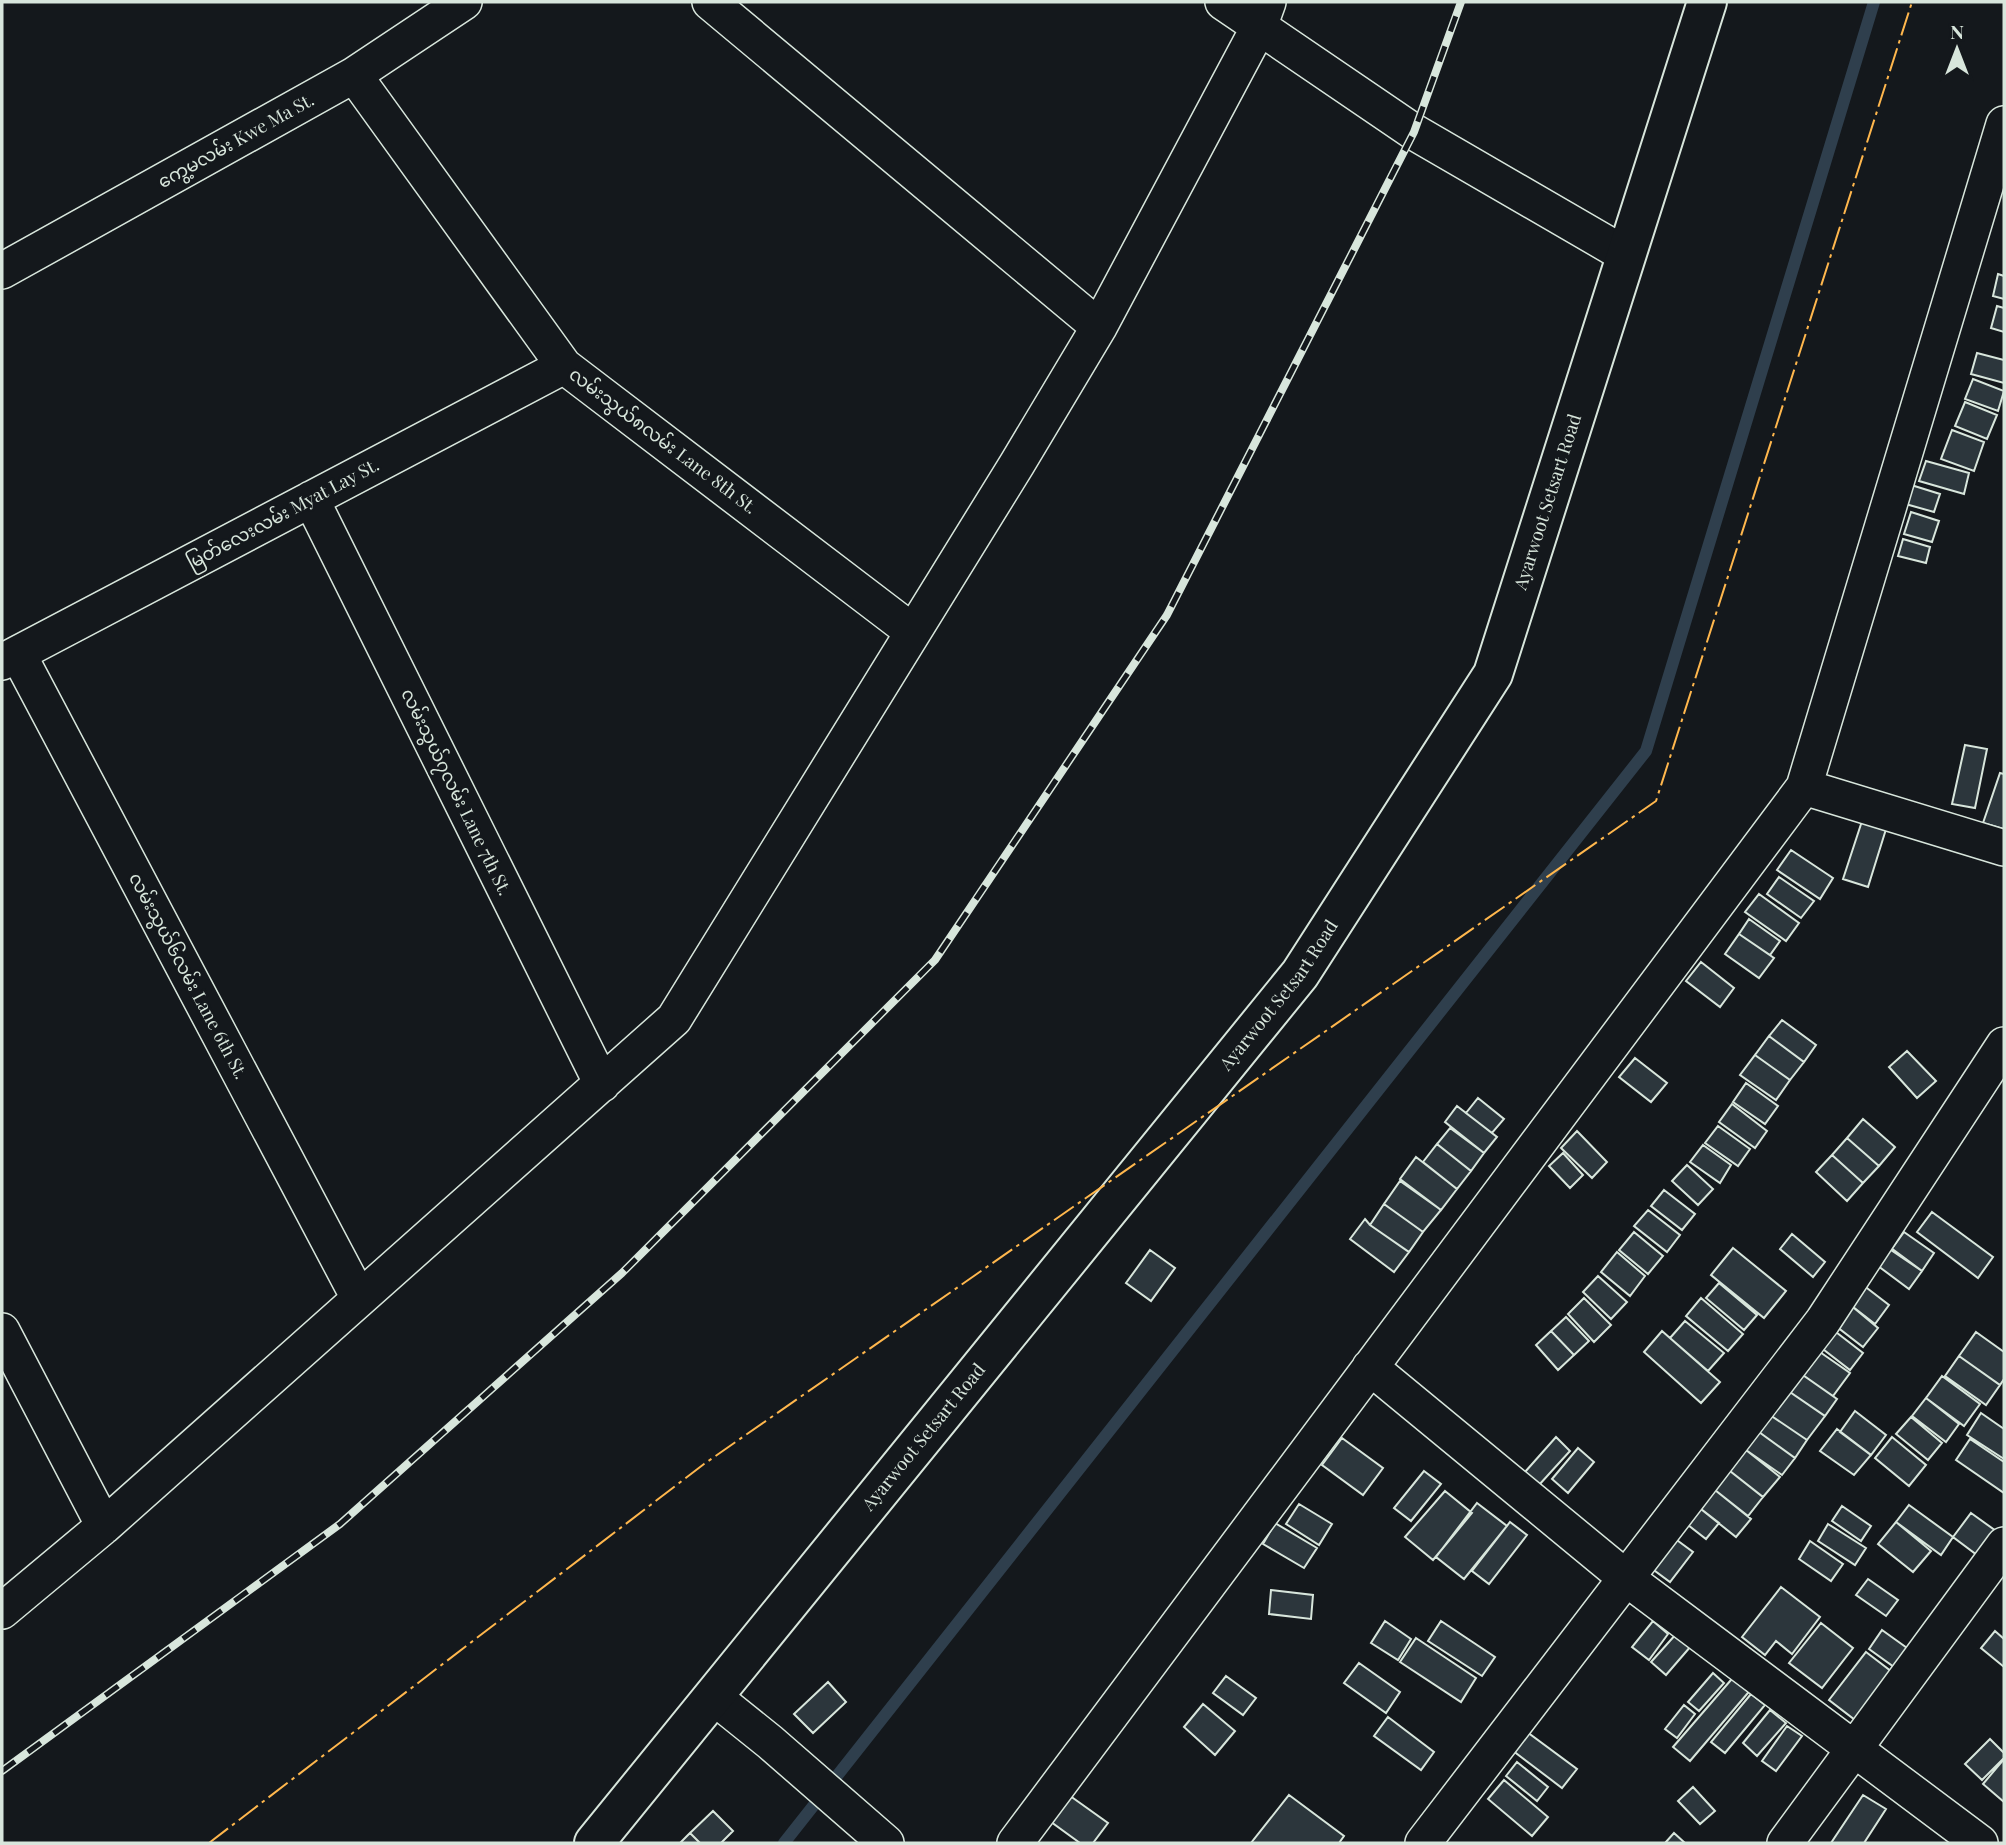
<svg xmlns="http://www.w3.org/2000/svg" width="2006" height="1845" viewBox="0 0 2006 1845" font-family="'Playfair Display','Noto Sans Myanmar',serif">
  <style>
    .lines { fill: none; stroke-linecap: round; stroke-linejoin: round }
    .stream { stroke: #2f3f4d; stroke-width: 12 }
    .building { fill: #2c363c; stroke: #d8e6dc; stroke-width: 2 }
    .street-casing { stroke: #d8e6dc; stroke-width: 38 }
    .secondary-casing { stroke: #d8e6dc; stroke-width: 42 }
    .street { stroke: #14181c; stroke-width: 35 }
    .secondary { stroke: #14181c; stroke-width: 38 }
    .rail-casing { stroke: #d8e6dc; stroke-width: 8 }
    .rail { stroke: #14181c; stroke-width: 5; stroke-dasharray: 16; stroke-linecap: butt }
    .power { stroke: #ffb74d; stroke-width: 2; stroke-dasharray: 24 5 3.5 5; stroke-linecap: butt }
    .labels { text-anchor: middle; stroke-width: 5; stroke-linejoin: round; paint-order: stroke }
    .street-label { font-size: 18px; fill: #d8e6dc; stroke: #14181c }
  </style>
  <rect width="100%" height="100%" fill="#14181c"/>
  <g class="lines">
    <path class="stream" d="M 784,1843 L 1646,751 L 1874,2"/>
  </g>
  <path class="building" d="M 1998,274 L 2004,276 L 2004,299 L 1993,296 Z
    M 1997,306 L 2004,308 L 2004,332 L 1991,328 Z
    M 1977,353 L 2004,360 L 2004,383 L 1971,374 Z
    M 1973,379 L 2004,391 L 1998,411 L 1965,399 Z
    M 1965,402 L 1997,415 L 1987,439 L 1955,426 Z
    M 1952,430 L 1984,442 L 1974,471 L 1941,459 Z
    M 1926,461 L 1969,473 L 1964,494 L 1919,481 Z
    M 1908,484 L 1940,494 L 1934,512 L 1902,503 Z
    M 1911,512 L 1939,521 L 1932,542 L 1904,534 Z
    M 1903,539 L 1930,547 L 1926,563 L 1898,556 Z
    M 1965,745 L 1987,749 L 1975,808 L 1952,804 Z
    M 2000,773 L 2004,774 L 2004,829 L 1983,823 Z
    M 1863,818 L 1887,826 L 1868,887 L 1843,879 Z
    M 1791,850 L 1833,878 L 1820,899 L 1777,870 Z
    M 1779,877 L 1814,901 L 1801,918 L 1767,894 Z
    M 1759,894 L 1799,923 L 1786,941 L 1745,912 Z
    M 1749,919 L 1780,941 L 1770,955 L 1739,934 Z
    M 1739,934 L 1774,958 L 1759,978 L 1725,954 Z
    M 1701,962 L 1734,988 L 1720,1007 L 1686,981 Z
    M 1782,1020 L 1816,1045 L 1804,1062 L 1769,1036 Z
    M 1769,1036 L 1804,1062 L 1790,1080 L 1755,1055 Z
    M 1907,1051 L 1936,1081 L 1917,1098 L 1889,1067 Z
    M 1755,1055 L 1790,1080 L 1776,1100 L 1740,1075 Z
    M 1635,1058 L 1667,1083 L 1651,1102 L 1619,1077 Z
    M 1746,1083 L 1778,1106 L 1765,1124 L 1733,1102 Z
    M 1478,1098 L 1504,1119 L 1492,1133 L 1466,1113 Z
    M 1732,1104 L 1767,1131 L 1755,1148 L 1719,1122 Z
    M 1457,1106 L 1497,1137 L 1484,1153 L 1445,1122 Z
    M 1863,1119 L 1895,1147 L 1879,1166 L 1847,1138 Z
    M 1718,1126 L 1750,1149 L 1738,1166 L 1705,1143 Z
    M 1450,1128 L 1484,1153 L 1471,1171 L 1437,1144 Z
    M 1577,1131 L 1607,1162 L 1592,1178 L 1561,1148 Z
    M 1847,1138 L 1879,1166 L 1863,1183 L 1832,1155 Z
    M 1437,1144 L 1471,1171 L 1457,1189 L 1423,1162 Z
    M 1703,1145 L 1731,1165 L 1720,1183 L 1690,1162 Z
    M 1563,1153 L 1583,1175 L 1570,1188 L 1549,1166 Z
    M 1832,1155 L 1863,1183 L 1847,1201 L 1816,1172 Z
    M 1416,1157 L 1457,1189 L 1441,1210 L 1400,1179 Z
    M 1687,1165 L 1713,1189 L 1698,1205 L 1672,1181 Z
    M 1400,1181 L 1441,1210 L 1423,1232 L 1384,1204 Z
    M 1664,1190 L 1695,1214 L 1682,1230 L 1651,1206 Z
    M 1384,1204 L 1423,1232 L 1409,1252 L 1370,1225 Z
    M 1648,1210 L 1680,1235 L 1667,1252 L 1634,1226 Z
    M 1932,1212 L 1993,1257 L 1978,1278 L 1917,1232 Z
    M 1365,1219 L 1370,1225 L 1409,1252 L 1394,1272 L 1350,1239 Z
    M 1634,1232 L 1663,1256 L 1648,1274 L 1619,1250 Z
    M 1904,1232 L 1934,1253 L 1922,1271 L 1891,1250 Z
    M 1792,1234 L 1825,1262 L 1813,1277 L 1780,1249 Z
    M 1887,1245 L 1922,1271 L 1909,1289 L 1874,1263 Z
    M 1733,1248 L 1786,1291 L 1764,1318 L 1711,1275 Z
    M 1150,1250 L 1175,1268 L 1151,1301 L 1126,1283 Z
    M 1617,1252 L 1645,1276 L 1630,1296 L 1601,1272 Z
    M 1598,1276 L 1627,1302 L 1611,1319 L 1583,1292 Z
    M 1719,1283 L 1757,1315 L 1744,1330 L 1706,1298 Z
    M 1863,1285 L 1889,1305 L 1875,1324 L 1848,1303 Z
    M 1584,1298 L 1611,1325 L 1594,1342 L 1568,1314 Z
    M 1701,1298 L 1743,1334 L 1728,1351 L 1686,1316 Z
    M 1848,1303 L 1878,1328 L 1863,1347 L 1832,1323 Z
    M 1566,1317 L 1589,1341 L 1574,1355 L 1551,1331 Z
    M 1685,1321 L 1724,1353 L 1708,1371 L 1670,1338 Z
    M 1832,1329 L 1863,1353 L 1850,1370 L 1819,1346 Z
    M 1551,1331 L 1574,1355 L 1558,1370 L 1536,1345 Z
    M 1662,1331 L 1720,1382 L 1701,1403 L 1644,1352 Z
    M 1976,1332 L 2004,1352 L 2004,1379 L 2000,1385 L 1959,1356 Z
    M 1817,1350 L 1850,1373 L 1833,1396 L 1800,1373 Z
    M 1959,1356 L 2000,1385 L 1986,1405 L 1945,1376 Z
    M 1800,1373 L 1837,1399 L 1825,1416 L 1787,1390 Z
    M 1942,1376 L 1980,1404 L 1964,1426 L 1926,1398 Z
    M 1787,1390 L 1825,1416 L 1807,1440 L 1770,1415 Z
    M 1926,1398 L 1959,1424 L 1946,1442 L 1912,1416 Z
    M 1855,1411 L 1886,1435 L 1871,1455 L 1840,1432 Z
    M 1981,1413 L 2004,1429 L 2004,1459 L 1967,1435 Z
    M 1770,1415 L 1807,1440 L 1795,1458 L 1759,1432 Z
    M 1911,1417 L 1942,1443 L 1928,1460 L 1896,1434 Z
    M 1837,1429 L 1871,1455 L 1854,1475 L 1820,1451 Z
    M 1759,1432 L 1795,1458 L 1782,1475 L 1746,1450 Z
    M 1556,1437 L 1570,1451 L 1539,1485 L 1525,1472 Z
    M 1892,1437 L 1926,1465 L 1909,1486 L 1875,1458 Z
    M 1342,1438 L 1383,1468 L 1363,1495 L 1322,1465 Z
    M 1970,1439 L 2004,1462 L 2004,1493 L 1956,1460 Z
    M 1578,1448 L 1594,1462 L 1568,1493 L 1552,1479 Z
    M 1746,1450 L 1780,1477 L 1763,1497 L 1730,1471 Z
    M 1424,1471 L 1441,1484 L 1411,1521 L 1394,1508 Z
    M 1730,1471 L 1763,1497 L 1748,1516 L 1715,1490 Z
    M 1715,1490 L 1751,1519 L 1736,1537 L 1692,1502 Z
    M 1445,1491 L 1472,1513 L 1433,1560 L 1405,1537 Z
    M 1692,1502 L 1719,1523 L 1706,1539 L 1679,1518 Z
    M 1477,1503 L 1507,1526 L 1464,1579 L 1436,1557 Z
    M 1299,1504 L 1332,1524 L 1319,1545 L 1286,1524 Z
    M 1909,1505 L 1953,1537 L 1941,1555 L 1896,1522 Z
    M 1842,1506 L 1871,1526 L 1861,1541 L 1832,1521 Z
    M 1971,1513 L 2003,1536 L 1985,1561 L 1953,1537 Z
    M 1510,1522 L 1527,1535 L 1489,1584 L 1472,1571 Z
    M 1896,1522 L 1931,1551 L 1913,1572 L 1878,1544 Z
    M 1275,1523 L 1317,1548 L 1304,1568 L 1263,1544 Z
    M 1828,1524 L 1866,1548 L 1855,1565 L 1818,1541 Z
    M 1670,1535 L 1693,1552 L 1670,1582 L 1647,1565 Z
    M 1810,1541 L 1843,1564 L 1831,1581 L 1799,1559 Z
    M 1868,1579 L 1898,1600 L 1886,1616 L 1856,1595 Z
    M 1781,1587 L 1820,1617 L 1792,1654 L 1776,1641 L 1765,1655 L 1742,1637 Z
    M 1271,1590 L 1313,1595 L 1311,1619 L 1269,1614 Z
    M 1385,1621 L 1411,1639 L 1398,1660 L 1371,1643 Z
    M 1441,1621 L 1495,1657 L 1482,1676 L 1428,1641 Z
    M 1653,1621 L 1668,1634 L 1649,1660 L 1632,1647 Z
    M 1821,1623 L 1853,1648 L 1822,1688 L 1789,1663 Z
    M 1882,1630 L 1914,1653 L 1901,1672 L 1869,1649 Z
    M 1995,1631 L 2004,1639 L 2004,1667 L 1981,1648 Z
    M 1677,1633 L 1691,1646 L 1666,1675 L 1651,1662 Z
    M 1416,1638 L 1476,1678 L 1461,1702 L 1400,1662 Z
    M 1866,1652 L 1896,1675 L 1859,1723 L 1829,1700 Z
    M 1359,1663 L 1400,1692 L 1386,1713 L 1344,1683 Z
    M 1713,1673 L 1724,1683 L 1699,1711 L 1688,1702 Z
    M 1737,1673 L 1753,1687 L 1690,1761 L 1673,1747 Z
    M 1226,1676 L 1256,1698 L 1243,1715 L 1213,1693 Z
    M 828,1682 L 846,1702 L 813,1733 L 794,1714 Z
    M 1751,1694 L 1765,1705 L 1725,1753 L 1711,1742 Z
    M 1203,1704 L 1235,1731 L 1215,1755 L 1184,1727 Z
    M 1684,1705 L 1695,1714 L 1677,1738 L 1665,1729 Z
    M 1770,1710 L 1786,1723 L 1757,1756 L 1743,1743 Z
    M 1388,1717 L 1434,1752 L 1421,1770 L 1374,1736 Z
    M 1787,1726 L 1802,1736 L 1776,1771 L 1762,1761 Z
    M 1523,1729 L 1577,1769 L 1562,1788 L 1508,1747 Z
    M 1990,1739 L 2004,1753 L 2004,1758 L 1982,1780 L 1965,1764 Z
    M 2004,1759 L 2004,1802 L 1983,1784 Z
    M 1517,1762 L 1548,1787 L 1537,1801 L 1506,1776 Z
    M 1504,1780 L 1548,1817 L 1532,1836 L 1488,1799 Z
    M 1693,1787 L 1715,1811 L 1700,1824 L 1678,1801 Z
    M 1066,1793 L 1108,1823 L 1093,1843 L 1080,1843 L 1047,1819 Z
    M 1289,1795 L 1344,1836 L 1339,1843 L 1251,1843 Z
    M 1863,1795 L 1886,1809 L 1864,1843 L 1831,1843 Z
    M 713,1811 L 733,1831 L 721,1843 L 700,1843 L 690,1833 Z
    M 690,1833 L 700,1843 L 680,1843 Z
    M 1674,1833 L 1685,1843 L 1665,1843 Z"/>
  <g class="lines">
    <g class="street-casing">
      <path id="street" d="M 710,2 L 1099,327
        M 1223,2 L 1414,132 L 1626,255
        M 354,75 L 564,366 L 913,632
        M 2,271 L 354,75 L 464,2
        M 311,499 L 602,1084
        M 18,654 L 359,1298
        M 2,662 L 564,366
        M 1804,787 L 2004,848
        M 2,1331 L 104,1526
        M 1370,1367 L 1626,1578 L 1980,1843
        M 2,1611 L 104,1526 L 674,1019 L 1017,464 L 1099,327 L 1259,27 L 1268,2
        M 714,1697 L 770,1742 L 886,1843
        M 1015,1843 L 1804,787 L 2004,124
        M 1423,1843 L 1823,1321 L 2004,1045
        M 1785,1843 L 2004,1545"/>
    </g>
    <g class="secondary-casing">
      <g id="secondary">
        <path id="s1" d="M 594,1843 L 1300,974 L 1493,674 L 1707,2"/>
      </g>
    </g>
    <use href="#street" class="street"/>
    <use href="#secondary" class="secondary"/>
    <g class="rail-casing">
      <path id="rail" d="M 2,1771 L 340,1524 L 622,1273 L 935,960 L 1167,615 L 1414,132 L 1461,2"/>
    </g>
    <use href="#rail" class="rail"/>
    <path class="power" d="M 209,1843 L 704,1464 L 1656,801 L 1912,2"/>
  </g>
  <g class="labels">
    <g class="street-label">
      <text transform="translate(236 141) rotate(-29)" y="6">ကွေ့မလမ်း Kwe Ma St.</text>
      <text transform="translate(663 441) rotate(37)" y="6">လမ်းသွယ်၈လမ်း Lane 8th St.</text>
      <text dy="6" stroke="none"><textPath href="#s1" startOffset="1657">Ayarwoot Setsart Road</textPath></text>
      <text transform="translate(283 514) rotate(-28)" y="6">မြတ်လေးလမ်း Myat Lay St.</text>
      <text transform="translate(456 792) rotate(64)" y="6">လမ်းသွယ်၇လမ်း Lane 7th St.</text>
      <text transform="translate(188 976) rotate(62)" y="6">လမ်းသွယ်၆လမ်း Lane 6th St.</text>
      <text dy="6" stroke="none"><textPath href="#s1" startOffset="1090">Ayarwoot Setsart Road</textPath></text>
      <text dy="6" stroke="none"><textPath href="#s1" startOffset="523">Ayarwoot Setsart Road</textPath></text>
    </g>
  </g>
  <rect width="2006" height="1845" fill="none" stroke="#d8e6dc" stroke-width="7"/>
  <g transform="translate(1957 49)" stroke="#14181c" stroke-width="5" paint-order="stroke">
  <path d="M0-5L12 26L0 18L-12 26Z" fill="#d8e6dc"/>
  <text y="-10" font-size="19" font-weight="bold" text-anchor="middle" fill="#d8e6dc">N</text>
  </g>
</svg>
